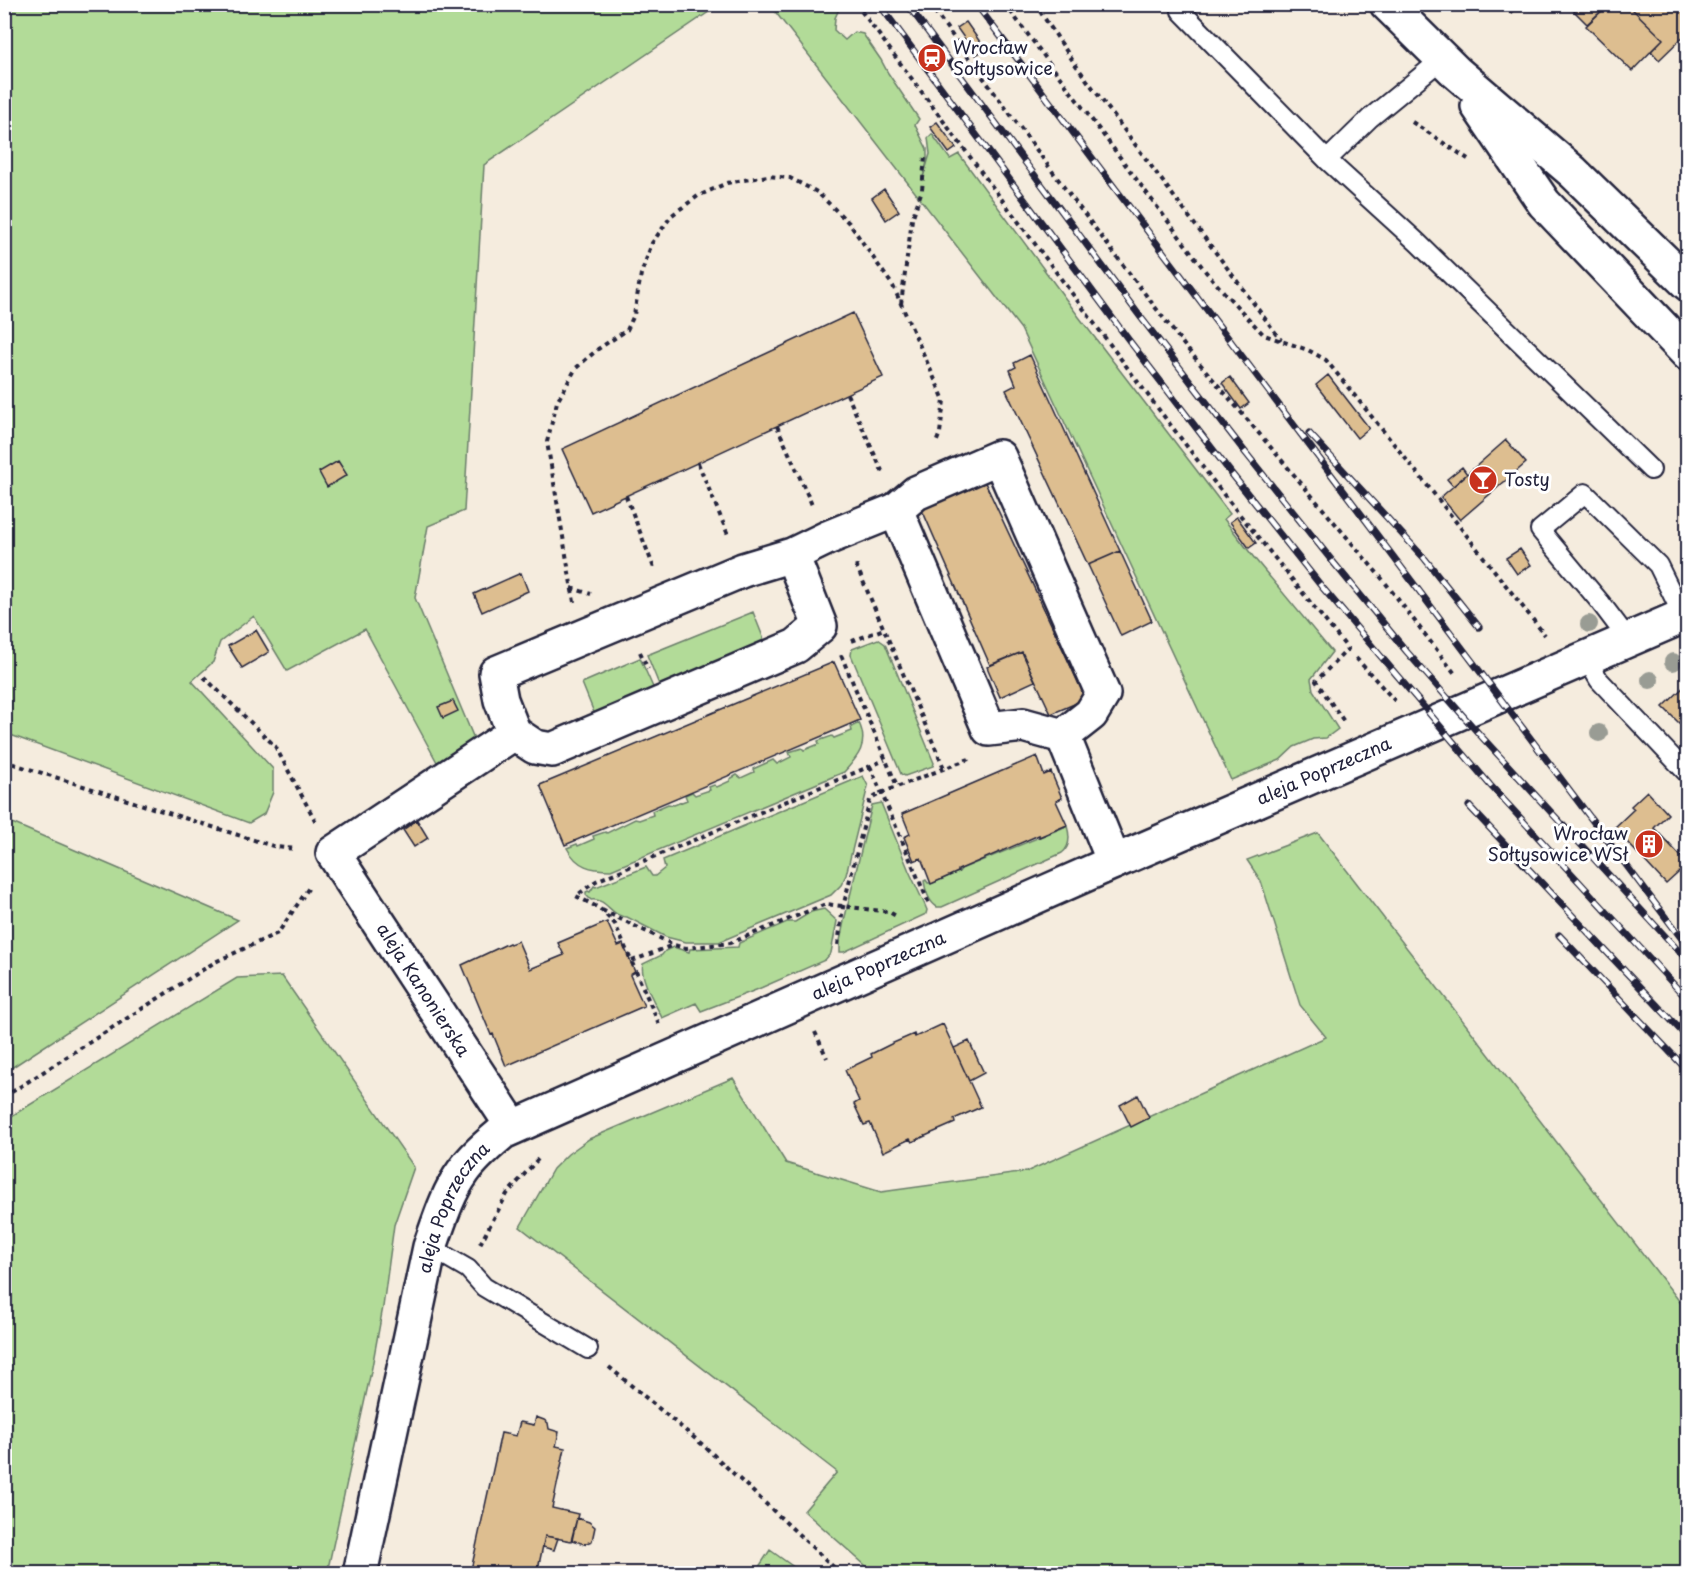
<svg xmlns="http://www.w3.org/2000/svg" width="1692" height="1578" viewBox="0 0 1692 1578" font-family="'Playpen Sans',sans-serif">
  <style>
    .green { fill: #b2db98; stroke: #6a7e6a; stroke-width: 1.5 }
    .building { fill: #ddbe90; stroke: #22223b; stroke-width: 1.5 }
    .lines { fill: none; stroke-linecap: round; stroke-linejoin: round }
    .lane-casing { stroke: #22223b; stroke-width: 22 }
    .street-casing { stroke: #22223b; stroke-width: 38 }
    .secondary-casing { stroke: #22223b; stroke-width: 38 }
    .path { stroke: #22223b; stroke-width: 4; stroke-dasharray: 4.5 4.5; stroke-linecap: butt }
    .lane { stroke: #fff; stroke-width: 18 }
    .street { stroke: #fff; stroke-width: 33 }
    .secondary { stroke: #fff; stroke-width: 33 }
    .rail-casing { stroke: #22223b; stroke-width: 7 }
    .rail { stroke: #fff; stroke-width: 4.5; stroke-dasharray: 14; stroke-linecap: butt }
    .tree { fill: #999c94 }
    .labels { text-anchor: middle; stroke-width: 6; stroke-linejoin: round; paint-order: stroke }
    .poi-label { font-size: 18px; fill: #22223b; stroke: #fff; text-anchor: start }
    .street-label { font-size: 18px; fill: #22223b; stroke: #fff }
  </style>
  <rect width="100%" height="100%" fill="#f5ecde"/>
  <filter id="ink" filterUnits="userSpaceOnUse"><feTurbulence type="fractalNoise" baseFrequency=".0167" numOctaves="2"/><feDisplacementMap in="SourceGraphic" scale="12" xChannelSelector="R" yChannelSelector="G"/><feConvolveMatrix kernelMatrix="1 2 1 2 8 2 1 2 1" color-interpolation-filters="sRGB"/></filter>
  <g filter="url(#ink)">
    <path class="green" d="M 4,5 L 719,5 L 484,165 L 464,511 L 428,526 L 415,598 L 475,741 L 438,764 L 365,629 L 287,671 L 254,616 L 220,642 L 213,662 L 192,681 L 273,769 L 273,792 L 264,814 L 249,823 L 5,733 Z
      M 770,5 L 838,5 L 839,9 L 835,18 L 834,30 L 845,40 L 854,32 L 863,34 L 881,60 L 888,73 L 919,119 L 915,125 L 927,149 L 927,162 L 922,181 L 930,154 L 928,138 L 932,134 L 950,159 L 959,154 L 1079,317 L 1230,514 L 1224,519 L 1255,559 L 1332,652 L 1311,679 L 1313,690 L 1338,729 L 1326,738 L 1313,739 L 1294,747 L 1280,760 L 1231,780 L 1021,329 Z
      M 753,612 L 767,647 L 662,692 L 647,655 Z
      M 878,639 L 885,644 L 934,763 L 933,766 L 905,776 L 901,774 L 851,655 L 852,649 Z
      M 640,658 L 656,694 L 597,720 L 582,683 Z
      M 859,723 C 869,744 858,757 844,772 L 611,870 C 591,870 577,867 567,848 L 577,844 L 578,846 L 594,839 L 593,836 L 605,832 L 607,833 L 635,819 L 639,820 L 653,815 L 652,811 L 668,804 L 674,805 L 687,800 L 685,795 L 692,792 L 695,795 L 710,790 L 709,787 L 714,785 L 717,787 L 730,781 L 730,779 L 737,775 L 741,778 L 754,772 L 753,769 L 773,760 L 777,764 L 791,757 L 789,752 L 802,748 L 804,750 L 819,744 L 818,741 L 832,736 L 834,738 L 852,731 L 851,727 Z
      M 863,776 L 868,786 L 846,875 L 841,885 L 831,895 L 719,942 L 686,942 L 666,937 L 627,917 C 610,917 608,898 591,900 L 586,895 L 586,892 L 588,891 L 590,892 L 594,886 L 596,887 L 646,867 L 652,876 L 655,876 L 665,868 L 663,860 Z
      M 881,803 L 909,871 L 924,903 L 927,910 L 926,914 L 844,952 L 840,952 L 840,941 L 844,921 L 872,805 Z
      M 5,820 L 238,920 L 5,1072 Z
      M 1067,826 C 1070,836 1071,846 1062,853 L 942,907 L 937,907 C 929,902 925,890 924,881 L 926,880 L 928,883 L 933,883 L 959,872 L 961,869 L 978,862 Z
      M 1318,833 L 1687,1311 L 1687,1573 L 874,1573 L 804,1511 L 837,1472 L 520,1227 L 553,1169 L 568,1154 L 589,1139 L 733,1078 L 786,1163 L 881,1192 L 1026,1172 L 1326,1037 L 1300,1005 L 1261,881 L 1247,860 Z
      M 824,909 L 837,921 L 831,953 L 825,960 L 756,990 L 701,1011 L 696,1003 L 662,1018 C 656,1005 639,977 643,964 L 662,955 L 665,951 L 673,947 L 689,952 L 690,949 L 738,947 L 739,943 L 787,922 L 795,922 L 811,912 Z
      M 282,976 L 414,1167 L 394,1225 L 383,1307 L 372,1367 L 327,1573 L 5,1573 L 5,1120 L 237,978 Z
      M 770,1550 L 802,1573 L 755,1573 Z"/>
    <path class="building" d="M 1503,4 L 1519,4 L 1511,13 Z
      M 1567,4 L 1609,4 L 1587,24 Z
      M 1609,4 L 1627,4 L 1663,39 L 1632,71 L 1586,26 Z
      M 1627,4 L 1688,4 L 1688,32 L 1659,60 L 1651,51 L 1663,39 Z
      M 966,22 L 985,49 L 976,55 L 957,28 Z
      M 937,122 L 956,148 L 949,153 L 930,127 Z
      M 884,189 L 899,211 L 886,220 L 872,198 Z
      M 853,313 L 883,377 L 591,512 L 562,449 Z
      M 1030,355 L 1120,551 L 1088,565 L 1006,390 L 1016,385 L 1010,370 L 1016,367 L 1014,363 Z
      M 1328,375 L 1369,428 L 1357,438 L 1316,385 Z
      M 1230,377 L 1249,403 L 1241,409 L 1222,383 Z
      M 1506,440 L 1526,463 L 1460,520 L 1441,497 Z
      M 338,461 L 347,475 L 327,487 L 319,472 Z
      M 1462,467 L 1467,474 L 1453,486 L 1447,479 Z
      M 982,476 L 1086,699 L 1051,714 L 1022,652 L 990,665 L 920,505 Z
      M 1237,517 L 1256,543 L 1249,548 L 1230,522 Z
      M 1520,549 L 1531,565 L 1517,574 L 1506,558 Z
      M 1120,551 L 1152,621 L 1121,636 L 1088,565 Z
      M 521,573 L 528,591 L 482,612 L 474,594 Z
      M 256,630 L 269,652 L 242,668 L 228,646 Z
      M 1022,652 L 1035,681 L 1000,697 L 987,667 Z
      M 834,662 L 860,720 L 565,845 L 540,785 Z
      M 1688,683 L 1688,722 L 1683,727 L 1663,707 Z
      M 453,701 L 458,711 L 443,718 L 438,707 Z
      M 1037,756 L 1044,775 L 1051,772 L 1062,798 L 1056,801 L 1067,825 L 1039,837 L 1039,835 L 958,870 L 958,872 L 931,884 L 921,858 L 914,861 L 904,837 L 910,834 L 902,814 Z
      M 1647,791 L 1668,814 L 1654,828 L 1688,864 L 1666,884 L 1614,828 L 1634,809 L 1631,806 Z
      M 417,820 L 428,838 L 414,847 L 403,830 Z
      M 607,922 L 618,946 L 623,944 L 635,972 L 630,975 L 644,1006 L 506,1066 L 493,1034 L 491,1035 L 462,965 L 509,943 L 510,944 L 518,941 L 530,969 L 564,955 L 558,943 Z
      M 943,1024 L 981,1107 L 954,1119 L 955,1123 L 932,1133 L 912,1142 L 910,1139 L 883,1152 L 870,1123 L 864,1125 L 854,1104 L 859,1101 L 845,1070 L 872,1057 L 871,1054 L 891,1044 L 914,1034 L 915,1037 Z
      M 969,1041 L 984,1073 L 969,1081 L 954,1048 Z
      M 1138,1095 L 1149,1118 L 1131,1127 L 1120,1105 Z
      M 536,1417 L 544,1420 L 548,1423 L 549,1429 L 559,1432 L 556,1446 L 565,1448 L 552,1508 L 578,1514 L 571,1541 L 545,1536 L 537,1574 L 486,1574 L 471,1570 L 501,1433 L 516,1436 L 520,1422 L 534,1425 Z
      M 577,1518 L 589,1522 L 595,1527 L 592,1541 L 584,1544 L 572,1540 Z
      M 545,1536 L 558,1538 L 554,1550 L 543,1547 Z"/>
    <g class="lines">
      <g class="lane-casing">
        <path id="lane" d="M 1181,11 L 1327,160
          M 1442,59 L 1370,118 L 1327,160 L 1417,242 L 1651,470
          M 1628,639 L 1600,602 L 1540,530 L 1585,493 L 1658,565 L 1683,616
          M 1586,658 L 1599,680 L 1688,774
          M 430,1247 L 468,1269 L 484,1287 L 588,1349"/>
      </g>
      <g class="street-casing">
        <path id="street" d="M 896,510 L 916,493 L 999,457 L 1103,694 L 1091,714 L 1063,736
          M 792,555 L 820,626 L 796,646 L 552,750 L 535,747 L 514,733 L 501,700 L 496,673 L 743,570 L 792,555 L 827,538 L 896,510 L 989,729 L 1023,725 L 1063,736 L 1114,862
          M 513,1127 L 333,853 L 514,733"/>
      </g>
      <g class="secondary-casing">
        <g id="secondary">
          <path d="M 1387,4 L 1456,72 L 1573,172 L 1688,284"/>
          <path d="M 1478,106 L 1544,203 L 1688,354"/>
          <path id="s1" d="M 360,1574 L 430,1247 C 439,1222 447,1194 463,1172 C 474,1156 489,1144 503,1132 L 1114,862 L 1688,614"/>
        </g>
      </g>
      <path class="path" d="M 856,4 L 1150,398 L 1224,495 L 1348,649 L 1316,681 L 1345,723
        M 929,4 L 1072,198 L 1184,345 L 1384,581 L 1456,675
        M 1005,4 L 1206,272 L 1230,299 L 1264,335 L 1308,350 L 1326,360 L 1423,480 L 1545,635
        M 1035,4 L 1075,64 L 1281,340
        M 1412,122 L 1468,159
        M 901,304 L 912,219 L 922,190 L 925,156
        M 847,394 L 883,473
        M 777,426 L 812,505
        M 698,463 L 729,537
        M 626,496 L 654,568
        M 1681,550 L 1688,543
        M 856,565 L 944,768
        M 571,588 L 591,594
        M 574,602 L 547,442 L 557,402 L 576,368 L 598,349 L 627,330 L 634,315 L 641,274 L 652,243 L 672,215 L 698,196 L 727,183 L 768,176 L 790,178 L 817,192 L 849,223 L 893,286 L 944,400 L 940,433 L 936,443
        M 852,641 L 884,629
        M 640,652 L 648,669
        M 841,655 L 897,786
        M 1356,658 L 1395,701
        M 204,677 L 275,746 L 316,822
        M 4,761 L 276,847 L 296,849
        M 870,766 L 930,906
        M 602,910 L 674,945 L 686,948 L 730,943 L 826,904 L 889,912 L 898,917
        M 838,945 L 843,907 L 870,800 L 881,793 L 969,759
        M 632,961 L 673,945
        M 659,1024 L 615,924 L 599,908 L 576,896 L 596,881 L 885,760
        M 815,1032 L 827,1058
        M 4,1097 L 215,962 L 278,933 L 310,886
        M 480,1244 L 507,1194 L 538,1159
        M 609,1367 L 703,1445 L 841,1574"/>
      <use href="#lane" class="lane"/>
      <use href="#street" class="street"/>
      <use href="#secondary" class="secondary"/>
      <g class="rail-casing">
        <path id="rail" d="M 879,4 L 1128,339 L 1231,473 L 1322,587 L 1490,785 L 1688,1000
          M 907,4 L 1139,315 L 1245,452 L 1329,557 L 1407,652 L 1480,735 L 1688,961
          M 976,4 L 1688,947
          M 1309,433 L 1425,559 L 1479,627
          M 1469,806 L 1688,1038
          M 1559,935 L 1688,1071"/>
      </g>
      <use href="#rail" class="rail"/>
    </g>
    <g class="tree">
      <circle cx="1589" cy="624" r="9"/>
      <circle cx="1673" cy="662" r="9"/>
      <circle cx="1650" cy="680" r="9"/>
      <circle cx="1599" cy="733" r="9"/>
    </g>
  </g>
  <defs>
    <g id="station-disc" transform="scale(1.5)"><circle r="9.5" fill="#c8321e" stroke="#fff"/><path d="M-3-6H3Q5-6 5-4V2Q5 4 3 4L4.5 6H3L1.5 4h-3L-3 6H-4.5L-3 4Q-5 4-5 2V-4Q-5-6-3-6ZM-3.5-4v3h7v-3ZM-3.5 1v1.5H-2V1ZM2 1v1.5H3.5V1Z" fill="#fff"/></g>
    <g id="bar-disc" transform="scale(1.5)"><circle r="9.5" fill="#c8321e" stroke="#fff"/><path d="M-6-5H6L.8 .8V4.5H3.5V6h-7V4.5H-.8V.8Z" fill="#fff"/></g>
    <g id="building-disc" transform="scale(1.5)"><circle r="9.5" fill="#c8321e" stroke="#fff"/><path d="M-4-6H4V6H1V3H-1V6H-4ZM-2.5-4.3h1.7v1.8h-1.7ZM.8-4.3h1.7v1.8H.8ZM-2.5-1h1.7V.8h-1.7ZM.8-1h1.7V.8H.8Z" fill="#fff"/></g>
  </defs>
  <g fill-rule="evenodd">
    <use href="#station-disc" x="932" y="58"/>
    <use href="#bar-disc" x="1483" y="480"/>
    <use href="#building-disc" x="1649" y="844"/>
  </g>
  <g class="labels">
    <g class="poi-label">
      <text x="953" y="54">Wrocław<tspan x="953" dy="21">Sołtysowice</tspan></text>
      <text x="1504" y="486">Tosty</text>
      <text x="1628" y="840" text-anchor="end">Wrocław<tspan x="1628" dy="21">Sołtysowice WSł</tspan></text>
    </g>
    <g class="street-label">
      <text dy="6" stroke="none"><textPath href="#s1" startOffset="1370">aleja Poprzeczna</textPath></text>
      <text dy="6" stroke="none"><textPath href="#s1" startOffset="884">aleja Poprzeczna</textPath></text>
      <text transform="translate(423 990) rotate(57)" y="6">aleja Kanonierska</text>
      <text dy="6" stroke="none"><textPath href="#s1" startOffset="380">aleja Poprzeczna</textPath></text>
    </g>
  </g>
  <rect width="1692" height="1578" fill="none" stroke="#fff" stroke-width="24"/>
  <rect x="12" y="12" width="1668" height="1554" fill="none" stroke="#22223b" stroke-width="2" filter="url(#ink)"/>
</svg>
